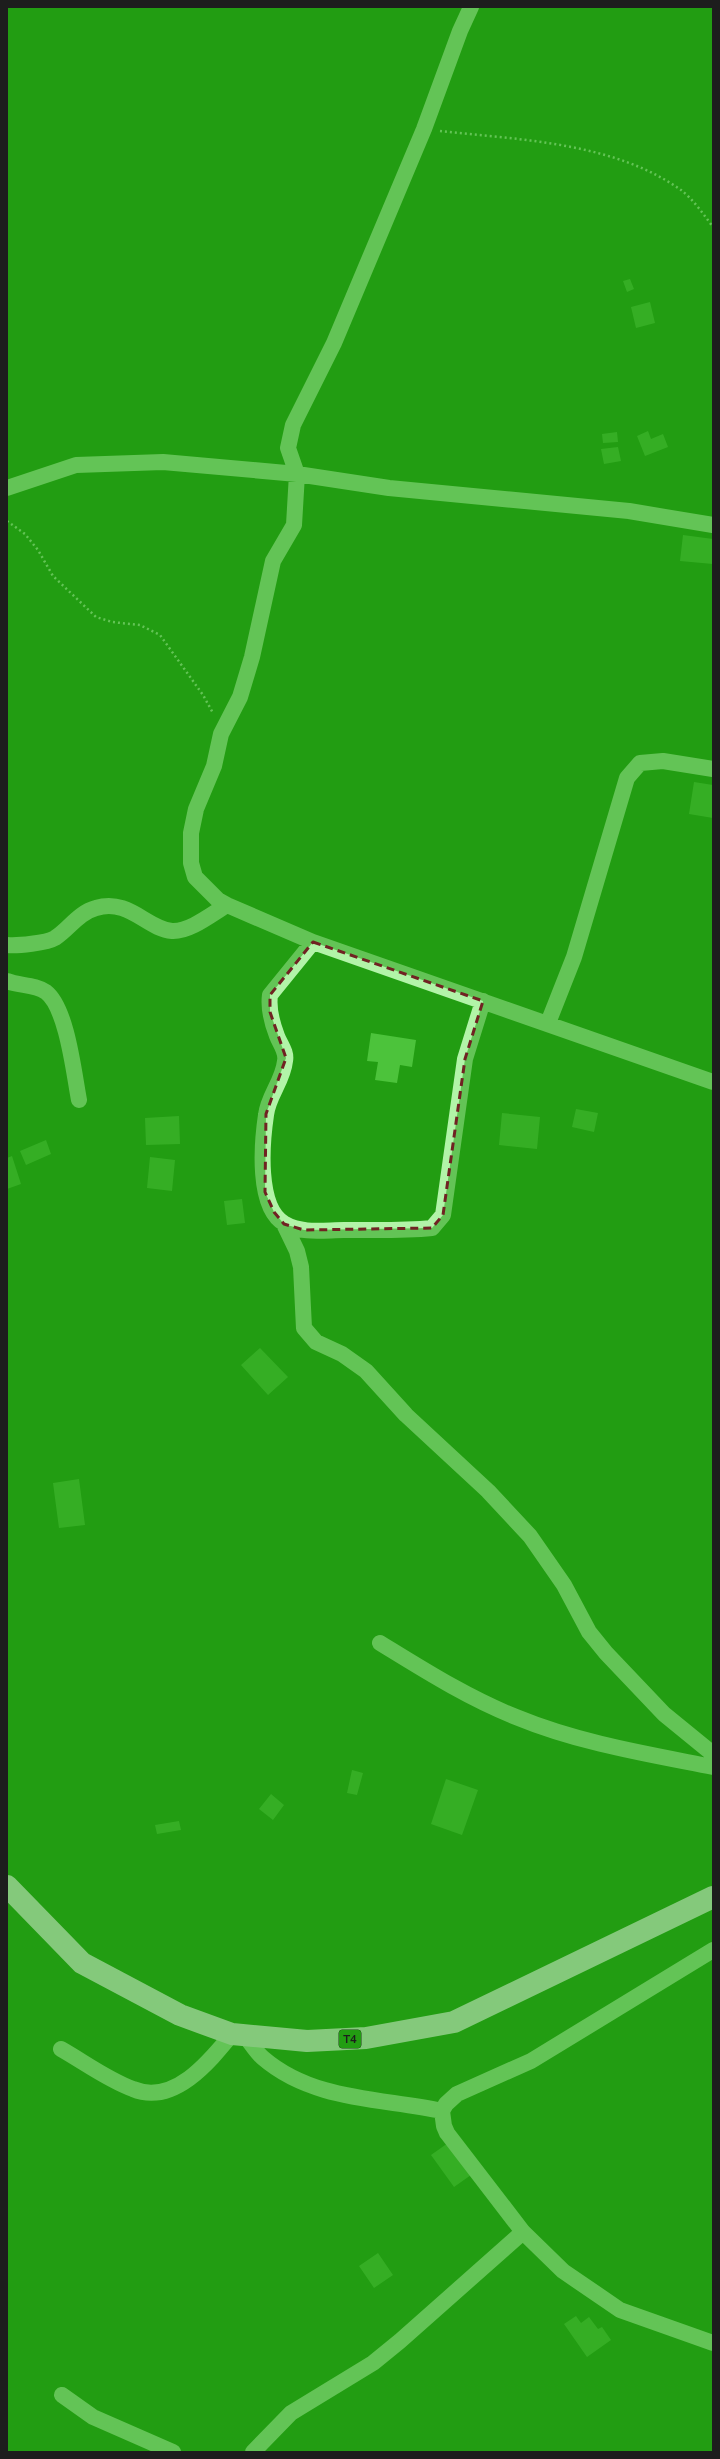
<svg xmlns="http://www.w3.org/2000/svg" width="720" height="2459" viewBox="0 0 720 2459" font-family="'Nunito Sans',sans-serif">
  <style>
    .building { fill: #4cc33b }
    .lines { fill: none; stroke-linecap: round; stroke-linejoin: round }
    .path { stroke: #b2f4a8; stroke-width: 2.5; stroke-dasharray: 2 3; stroke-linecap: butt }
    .minor { stroke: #b2f4a8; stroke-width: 16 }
    .trunk { stroke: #fafffa; stroke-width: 22 }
    .marked { fill: none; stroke: #702222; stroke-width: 3; stroke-dasharray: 8 5; stroke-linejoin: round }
    .labels { text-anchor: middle; stroke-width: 3; stroke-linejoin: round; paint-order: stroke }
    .shield { fill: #229d12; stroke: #1e431a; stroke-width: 1 }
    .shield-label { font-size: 11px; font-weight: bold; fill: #1d1d1d }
  </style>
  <rect width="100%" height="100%" fill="#229d12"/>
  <path class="building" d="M 630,279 L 634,289 L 627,292 L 623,281 Z
    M 650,302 L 655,323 L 636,328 L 631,307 Z
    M 648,431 L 651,439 L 663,434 L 668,447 L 645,456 L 637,436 Z
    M 617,432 L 618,442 L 603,443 L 602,434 Z
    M 618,447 L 621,461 L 604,464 L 601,449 Z
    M 683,535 L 713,539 L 713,564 L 680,561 Z
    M 694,782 L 713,785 L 713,818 L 689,814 Z
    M 371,1033 L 416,1040 L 412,1067 L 400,1065 L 397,1083 L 375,1080 L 378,1062 L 367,1061 Z
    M 576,1109 L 598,1113 L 594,1132 L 572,1127 Z
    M 502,1113 L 540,1117 L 537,1149 L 499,1145 Z
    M 179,1116 L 180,1144 L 146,1145 L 145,1118 Z
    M 46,1140 L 51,1154 L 26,1165 L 20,1151 Z
    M 12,1156 L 21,1184 L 7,1189 L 7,1158 Z
    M 150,1157 L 175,1160 L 172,1191 L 147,1188 Z
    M 242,1199 L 245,1223 L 227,1225 L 224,1201 Z
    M 260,1348 L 288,1377 L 268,1395 L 241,1365 Z
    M 79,1479 L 85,1525 L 59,1528 L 53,1483 Z
    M 352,1770 L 363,1773 L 357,1795 L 347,1793 Z
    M 446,1779 L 478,1790 L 462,1835 L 431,1824 Z
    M 271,1794 L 284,1805 L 273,1820 L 259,1809 Z
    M 179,1821 L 181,1830 L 157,1834 L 155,1825 Z
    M 448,2143 L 471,2175 L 454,2187 L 431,2155 Z
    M 378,2253 L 393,2275 L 374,2288 L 359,2266 Z
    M 576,2316 L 581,2323 L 589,2317 L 598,2329 L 602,2327 L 611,2340 L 587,2357 L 564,2324 Z"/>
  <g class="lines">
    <path class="path" d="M 440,131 C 521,140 613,142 681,190 C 693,199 704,215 713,227
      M 7,521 L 25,534 L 38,550 L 53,576 L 96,617 L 112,622 L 140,625 L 160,635 L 203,695 L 213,713"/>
    <path class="minor" d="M 7,488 L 76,465 L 163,462 L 297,474 L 389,488 L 629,511 L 713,525
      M 227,905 L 218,900 L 195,877 L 191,863 L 191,833 L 196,809 L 214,766 L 221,734 L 240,697 L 252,657 L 273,561 L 294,525 L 297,474 L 288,448 L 293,425 L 334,343 L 424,129 L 460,31 L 471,7
      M 313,942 L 270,995 C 268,1009 272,1023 277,1036 C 280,1044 287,1052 285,1061 C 283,1081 268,1096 266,1115 C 262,1142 256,1208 285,1224 C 302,1234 325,1230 344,1230 C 374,1230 403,1231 432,1228 L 443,1215 L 465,1059 L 483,1001
      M 7,945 C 17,946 47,943 55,938 C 70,928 78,913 96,908 C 129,898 147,929 172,931 C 190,932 213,913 227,905 L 313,942 L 713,1082
      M 7,981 C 19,986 35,984 46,992 C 67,1008 74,1074 79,1100
      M 548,1023 L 574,957 L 627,778 L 640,763 L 663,761 L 713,769
      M 284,1224 L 297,1251 L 301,1267 L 304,1328 L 316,1342 L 342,1354 L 366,1371 L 406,1415 L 488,1491 L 530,1536 L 564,1585 L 589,1632 L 606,1653 L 664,1714 L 713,1754
      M 380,1643 C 424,1670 468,1698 516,1717 C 579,1743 647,1754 713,1767
      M 713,1950 L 531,2061 L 457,2094 L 446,2104 L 442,2111 L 444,2126 L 447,2133 L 523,2232 L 563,2271 L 620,2310 L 713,2343
      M 245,2036 C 251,2043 256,2052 263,2058 C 313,2101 381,2098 442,2111
      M 61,2049 C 84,2062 108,2080 133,2089 C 174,2106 210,2061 232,2034
      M 62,2395 L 93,2417 L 173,2452
      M 253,2452 L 291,2413 L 373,2363 L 400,2341 L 523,2232"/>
    <path class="trunk" d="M 7,1886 L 82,1963 L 180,2015 L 232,2034 L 307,2041 L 366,2038 L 454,2022 L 713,1897"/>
  </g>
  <path d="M0 0H720V2459H0ZM 313,942 L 483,1001 L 465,1059 L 443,1215 L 432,1228 L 304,1230 L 284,1224 L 274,1212 L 265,1192 L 266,1114 L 286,1058 L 270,1012 L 270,995 Z" fill="#229d12" fill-opacity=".55" fill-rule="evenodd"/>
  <path class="marked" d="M 313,942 L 483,1001 L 465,1059 L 443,1215 L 432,1228 L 304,1230 L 284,1224 L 274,1212 L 265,1192 L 266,1114 L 286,1058 L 270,1012 L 270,995 Z"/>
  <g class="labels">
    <rect class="shield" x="339" y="2030" width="22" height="18" rx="3"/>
    <g class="shield-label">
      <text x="350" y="2043">T4</text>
    </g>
  </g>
  <rect width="720" height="2459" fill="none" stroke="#1d1d1d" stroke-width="16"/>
</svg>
